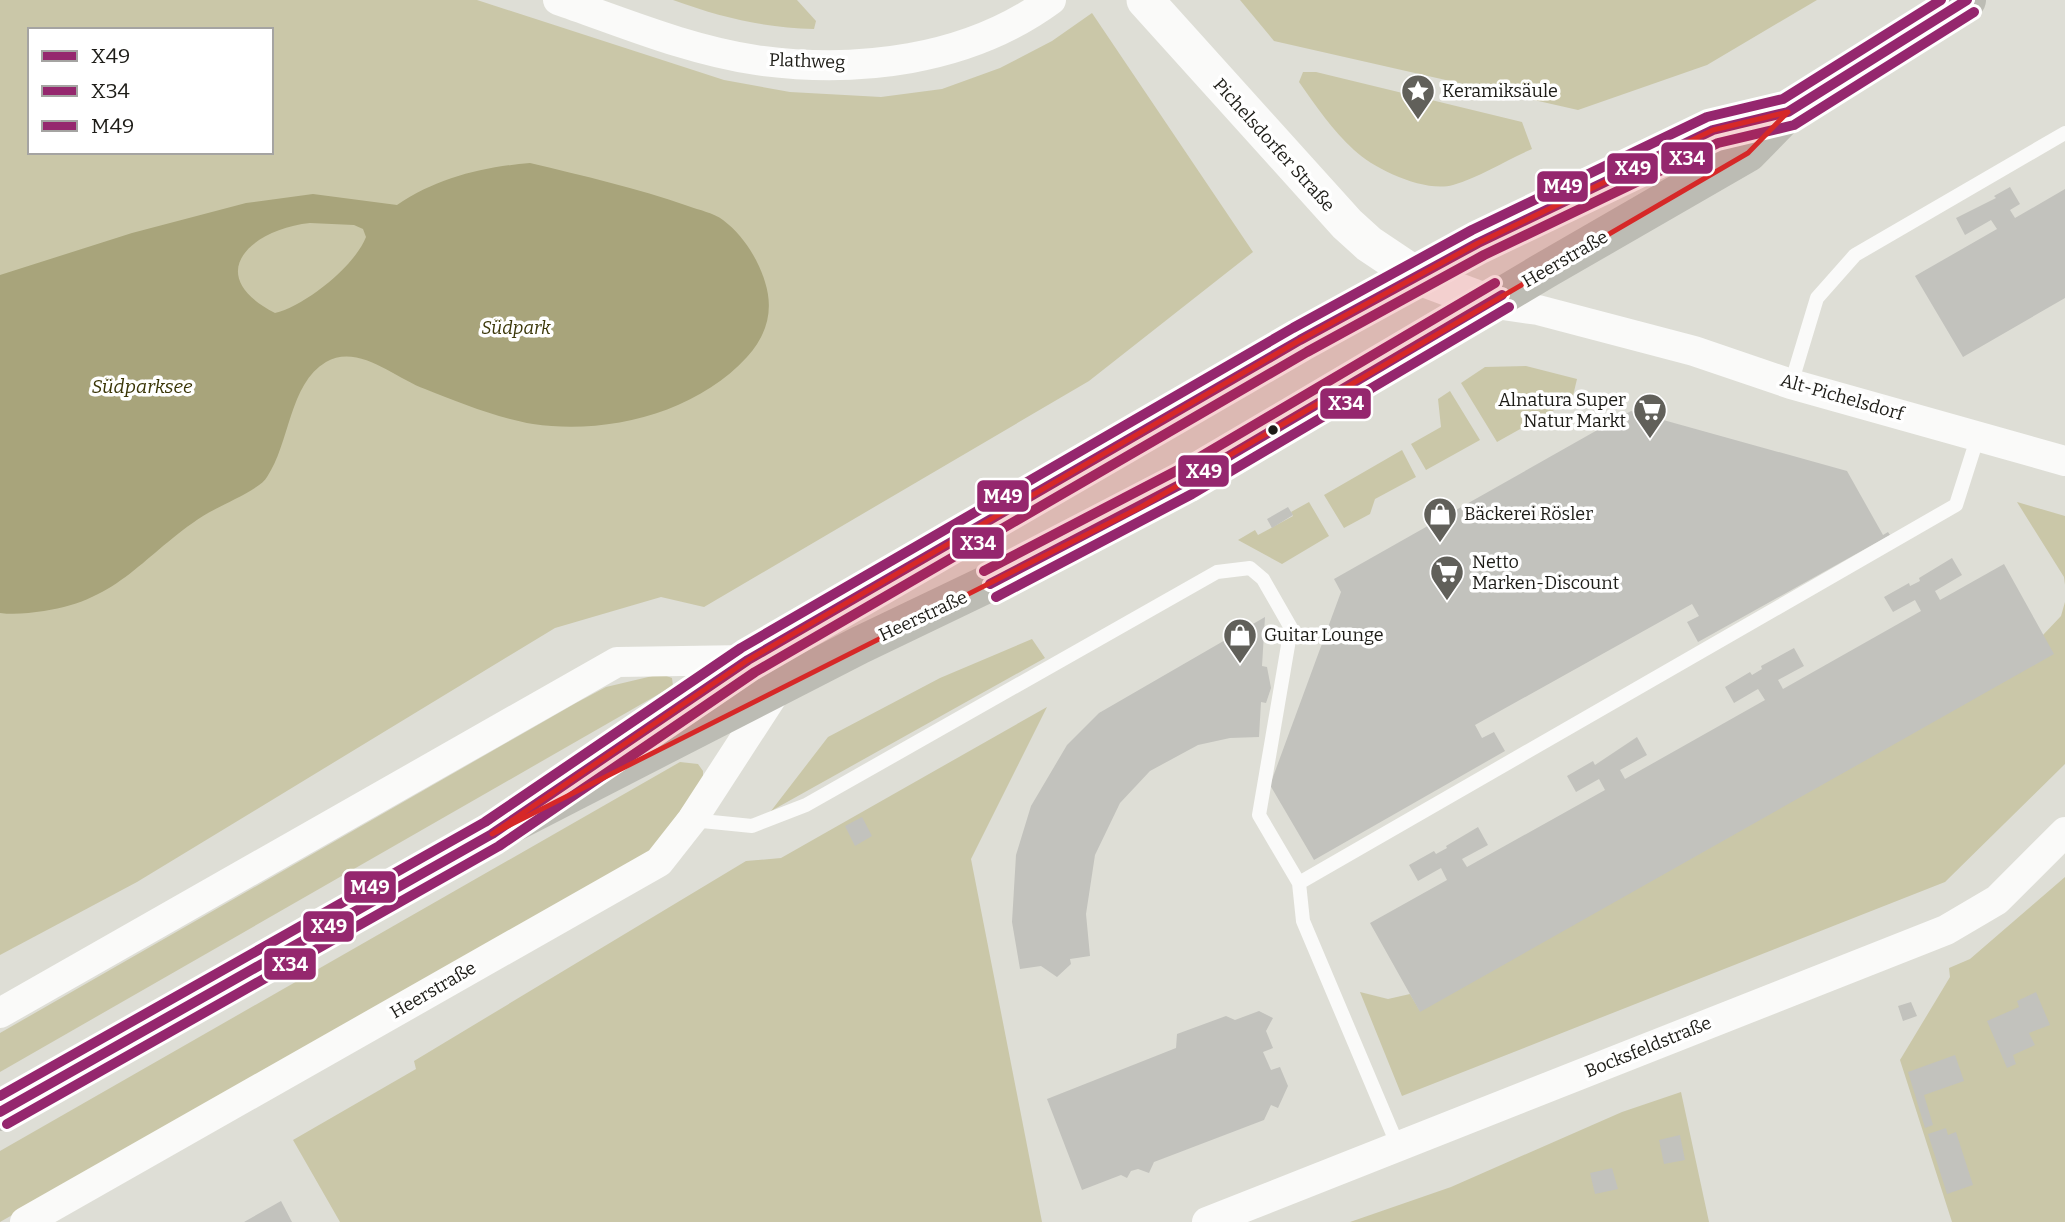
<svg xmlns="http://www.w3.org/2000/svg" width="2065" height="1222" viewBox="0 0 2065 1222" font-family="Bitter,serif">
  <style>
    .green { fill: #cac7a8; fill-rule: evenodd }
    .water { fill: #a8a47b; fill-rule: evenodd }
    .building { fill: #c2c2bd }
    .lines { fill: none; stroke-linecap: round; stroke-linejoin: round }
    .service { stroke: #fafaf9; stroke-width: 14 }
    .minor { stroke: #fafaf9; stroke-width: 30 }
    .tertiary { stroke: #fafaf9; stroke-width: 37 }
    .primary { stroke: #bcbcb4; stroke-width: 38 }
    .bus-1-casing { stroke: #fff; stroke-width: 16 }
    .bus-2-casing { stroke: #fff; stroke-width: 16 }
    .bus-3-casing { stroke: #fff; stroke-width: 16 }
    .bus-1 { stroke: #95276e; stroke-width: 10 }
    .bus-2 { stroke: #95276e; stroke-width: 10 }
    .bus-3 { stroke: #95276e; stroke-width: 10 }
    .marked { fill: #d62828; fill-opacity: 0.2; stroke: #d62828; stroke-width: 5; stroke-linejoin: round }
    .bus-dot { fill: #1d1c17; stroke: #fff; stroke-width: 2.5 }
    .labels { text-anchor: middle; stroke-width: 7; stroke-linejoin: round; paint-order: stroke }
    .street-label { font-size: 18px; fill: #1d1c17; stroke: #fff }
    .poi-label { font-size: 18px; fill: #1d1c17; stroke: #fff; text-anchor: start }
    .park-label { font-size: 18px; font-style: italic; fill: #3a3607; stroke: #fff }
    .water-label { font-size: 19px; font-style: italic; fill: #393405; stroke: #fff }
    .line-badge { stroke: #fff; stroke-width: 2.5 }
    .badge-label { font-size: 19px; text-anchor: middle; font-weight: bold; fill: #fff }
  </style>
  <rect width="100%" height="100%" fill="#deded6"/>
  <path class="green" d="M 0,0 L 477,0 L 724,80 L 790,92 L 881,97 L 942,89 L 1000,68 L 1052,41 L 1092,13 L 1253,252 L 1089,381 L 704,607 L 661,597 L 555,628 L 137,882 L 0,955 ZM 30,30 L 271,30 L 271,152 L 30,152 Z
    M 673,0 L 797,0 L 816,21 L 814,29 C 764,28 720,17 673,0 Z
    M 1240,0 L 1817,0 L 1707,65 L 1578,110 L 1274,41 Z
    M 1303,72 L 1316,72 L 1522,122 L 1532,149 C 1506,160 1480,177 1453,185 C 1425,193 1374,169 1354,150 C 1332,130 1316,106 1299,82 Z
    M 1526,366 L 1577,379 L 1572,400 L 1497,442 L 1461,383 L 1485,367 Z
    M 1450,391 L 1480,440 L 1426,470 L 1411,444 L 1441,427 L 1438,399 Z
    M 1402,450 L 1416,477 L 1375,499 L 1370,514 L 1344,528 L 1324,495 Z
    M 1309,502 L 1329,536 L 1282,564 L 1238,540 L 1255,530 L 1258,535 L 1293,516 L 1291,512 Z
    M 2017,502 L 2065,516 L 2065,585 L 2064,577 Z
    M 2065,602 L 2065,764 L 1945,882 L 1402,1096 L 1360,992 L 1388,999 L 1410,994 L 1420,1011 L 2043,635 L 2061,616 Z
    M 1032,639 L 1045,658 L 771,811 L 828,737 L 940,678 Z
    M 661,674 L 672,678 L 673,686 L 0,1072 L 0,1033 L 576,703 L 606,687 Z
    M 1047,707 L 971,859 L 1042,1222 L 340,1222 L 293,1140 L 416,1069 L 414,1061 L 746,861 L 781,858 Z
    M 680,762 L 698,764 L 703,771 L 703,779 L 653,849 L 0,1222 L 0,1151 Z
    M 2065,877 L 2065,1222 L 1952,1222 L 1900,1060 L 1950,977 L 1949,968 L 1970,959 Z
    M 1681,1092 L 1709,1222 L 1350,1222 L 1451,1187 L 1622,1112 Z"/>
  <path class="water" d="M 530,163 C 584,176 637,188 688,206 C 699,210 714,213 723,220 C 743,235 758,259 765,282 C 774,310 767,335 747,357 C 696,413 607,435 533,424 C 497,418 458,402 425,389 C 395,378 358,343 326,362 C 289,384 290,443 267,477 C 260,490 218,506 203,516 C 144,554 120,600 44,611 C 29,613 15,615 0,613 L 0,275 L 132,233 L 246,203 L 313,194 L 397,205 C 437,178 482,167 530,163 ZM 310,223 L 354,225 L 363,229 L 366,237 C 355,266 305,306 275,313 C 201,275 251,229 310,223 Z"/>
  <path class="building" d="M 2010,187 L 2020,204 L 2010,210 L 2015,218 L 2065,189 L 2065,298 L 1963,357 L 1915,276 L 1997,229 L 1991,220 L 1965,235 L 1956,218 L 1996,198 L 1994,196 Z
    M 1631,411 L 1847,471 L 1883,535 L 1888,532 L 1890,535 L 1698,642 L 1687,622 L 1699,616 L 1692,604 L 1475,725 L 1482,738 L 1494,732 L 1505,751 L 1314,860 L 1270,785 L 1341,592 L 1334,579 Z
    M 1288,507 L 1293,515 L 1272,528 L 1267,519 Z
    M 1952,558 L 1962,575 L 1935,591 L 1940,600 L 2004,564 L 2054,654 L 1420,1012 L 1370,923 L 1447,880 L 1441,868 L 1418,881 L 1409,865 L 1434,851 L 1436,854 L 1447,848 L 1446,846 L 1478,827 L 1488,845 L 1462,859 L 1467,867 L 1605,790 L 1599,779 L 1576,792 L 1567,776 L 1593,761 L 1595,765 L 1637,737 L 1647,755 L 1620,770 L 1625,779 L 1765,700 L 1758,689 L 1734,703 L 1725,687 L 1750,672 L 1752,675 L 1762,669 L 1761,666 L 1794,648 L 1804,666 L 1778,680 L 1783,689 L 1921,611 L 1915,600 L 1893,612 L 1884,597 L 1909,583 L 1910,586 L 1920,581 L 1919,578 Z
    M 1265,617 L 1262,666 L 1267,667 L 1271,688 L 1266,703 L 1261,702 L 1259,737 L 1230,738 L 1198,745 L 1150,771 L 1120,803 L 1095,855 L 1086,914 L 1090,956 L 1070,959 L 1071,964 L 1057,977 L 1041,966 L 1020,969 L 1012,922 L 1016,855 L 1031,806 L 1067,745 L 1099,713 Z
    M 862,817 L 872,836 L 855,846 L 845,826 Z
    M 2036,992 L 2050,1025 L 2029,1033 L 2035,1045 L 2013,1055 L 2016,1064 L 2007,1068 L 1987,1021 L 2019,1007 L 2017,1001 Z
    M 1911,1002 L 1917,1016 L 1903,1021 L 1898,1006 Z
    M 1259,1011 L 1273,1018 L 1266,1031 L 1273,1048 L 1263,1052 L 1271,1070 L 1280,1067 L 1288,1086 L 1278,1108 L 1271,1105 L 1264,1120 L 1154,1162 L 1149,1173 L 1138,1169 L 1131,1171 L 1127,1178 L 1121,1175 L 1082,1190 L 1047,1099 L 1176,1048 L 1177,1034 L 1226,1016 L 1235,1020 Z
    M 1955,1055 L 1964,1081 L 1924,1095 L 1933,1125 L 1925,1128 L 1908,1072 Z
    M 1946,1128 L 1948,1135 L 1956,1132 L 1973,1185 L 1947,1194 L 1928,1134 Z
    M 1680,1135 L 1685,1160 L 1664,1164 L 1659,1140 Z
    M 1612,1168 L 1618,1189 L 1595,1194 L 1590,1173 Z
    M 281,1201 L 292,1222 L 244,1222 Z"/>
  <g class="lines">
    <path class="service" d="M 1791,384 L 1817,298 L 1855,255 L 2065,133
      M 692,820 L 752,826 L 806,805 L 1217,572 L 1250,568 L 1263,579 L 1291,628 L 1259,815 L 1299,883 L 1303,921 L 1398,1146
      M 1299,883 L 1956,505 L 1978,436"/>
    <path class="minor" d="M 558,0 C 622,22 688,50 756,60 C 857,74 968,61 1051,0
      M 1489,303 L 1538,310 L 1694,351 L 1791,384 L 2065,461
      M 0,1013 L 617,662 L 748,660
      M 25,1222 L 659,862 L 692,820 L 777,689
      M 1207,1222 L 1946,930 L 1997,900 L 2065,832"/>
    <path class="tertiary" d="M 1145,0 L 1347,224 L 1369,244 L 1417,276 L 1489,303"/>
    <path class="primary" d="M 624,744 L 748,660 L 856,596 L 1300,340 L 1478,243 L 1713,130 L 1788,112
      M 0,1112 L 492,834 L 860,645 L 1077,541 L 1246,448 L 1547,269 L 1748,153 L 1788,112 L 1967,0"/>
    <g class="bus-1-casing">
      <path id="bus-1" d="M 990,584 L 1185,482 L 1502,295
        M 0,1112 L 492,834 L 748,660 L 1300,340 L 1478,243 L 1713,130 L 1788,112 L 1967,0"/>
    </g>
    <g class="bus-2-casing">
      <path id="bus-2" d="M 996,597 L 1192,494 L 1509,307
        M 7,1124 L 499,846 L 755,672 L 1307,352 L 1484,255 L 1718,143 L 1794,125 L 1974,12"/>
    </g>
    <g class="bus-3-casing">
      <path id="bus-3" d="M 984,571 L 1178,470 L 1495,283
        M 0,1096 L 485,822 L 741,648 L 1293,328 L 1472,230 L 1707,117 L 1783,99 L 1941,0"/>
    </g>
    <use href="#bus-1" class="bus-1"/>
    <use href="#bus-2" class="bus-2"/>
    <use href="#bus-3" class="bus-3"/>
  </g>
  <path class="marked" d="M 1788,112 L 1748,153 L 1141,507 L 492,834 L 748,660 L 1300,340 L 1478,243 L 1713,130 Z"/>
  <defs>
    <g id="sight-pin" transform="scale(1.75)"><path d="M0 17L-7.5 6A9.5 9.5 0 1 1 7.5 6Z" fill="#61605a" stroke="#fff"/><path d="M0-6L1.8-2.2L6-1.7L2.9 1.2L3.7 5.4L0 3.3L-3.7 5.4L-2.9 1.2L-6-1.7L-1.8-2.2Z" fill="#fff"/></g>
    <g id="supermarket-pin" transform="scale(1.75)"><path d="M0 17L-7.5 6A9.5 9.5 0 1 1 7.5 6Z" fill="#61605a" stroke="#fff"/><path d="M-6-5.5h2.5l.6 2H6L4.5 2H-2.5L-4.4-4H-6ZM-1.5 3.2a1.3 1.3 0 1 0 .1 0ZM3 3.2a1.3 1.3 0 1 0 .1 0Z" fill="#fff"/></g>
    <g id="shop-pin" transform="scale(1.75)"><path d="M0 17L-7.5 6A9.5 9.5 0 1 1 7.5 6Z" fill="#61605a" stroke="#fff"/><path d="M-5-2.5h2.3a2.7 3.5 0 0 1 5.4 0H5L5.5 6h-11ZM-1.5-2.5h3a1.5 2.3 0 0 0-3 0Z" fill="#fff"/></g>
  </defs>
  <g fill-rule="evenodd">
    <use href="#sight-pin" x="1418" y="91"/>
    <use href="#supermarket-pin" x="1650" y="410"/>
    <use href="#shop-pin" x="1440" y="514"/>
    <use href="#supermarket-pin" x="1447" y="572"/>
    <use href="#shop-pin" x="1240" y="635"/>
  </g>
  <circle class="bus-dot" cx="1273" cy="430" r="6"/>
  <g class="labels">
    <g class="street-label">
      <text transform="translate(807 61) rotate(2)" y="6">Plathweg</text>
      <text transform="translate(1274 145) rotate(48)" y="6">Pichelsdorfer Straße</text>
      <text transform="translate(1565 259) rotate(-30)" y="6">Heerstraße</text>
      <text transform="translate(1842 397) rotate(16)" y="6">Alt-Pichelsdorf</text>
      <text transform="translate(923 616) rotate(-25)" y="6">Heerstraße</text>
      <text transform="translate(433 990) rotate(-30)" y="6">Heerstraße</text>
      <text transform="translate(1648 1047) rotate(-22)" y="6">Bocksfeldstraße</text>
    </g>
    <g class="poi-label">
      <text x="1442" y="97">Keramiksäule</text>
      <text x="1626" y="406" text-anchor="end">Alnatura Super<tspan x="1626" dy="21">Natur Markt</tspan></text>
      <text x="1464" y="520">Bäckerei Rösler</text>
      <text x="1472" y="568">Netto<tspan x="1472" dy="21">Marken-Discount</tspan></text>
      <text x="1264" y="641">Guitar Lounge</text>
    </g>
    <g class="park-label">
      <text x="516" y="334">Südpark</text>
    </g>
    <g class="water-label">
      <text x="142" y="393">Südparksee</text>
    </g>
  </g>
  <g class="line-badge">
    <rect x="1660" y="141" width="54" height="34" rx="7" fill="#95276e"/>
    <rect x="1606" y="152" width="53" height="33" rx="7" fill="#95276e"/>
    <rect x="1536" y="170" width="53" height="33" rx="7" fill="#95276e"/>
    <rect x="1319" y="387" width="53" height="33" rx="7" fill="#95276e"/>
    <rect x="1177" y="454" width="53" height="34" rx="7" fill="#95276e"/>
    <rect x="976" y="479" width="54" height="34" rx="7" fill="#95276e"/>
    <rect x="951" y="526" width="54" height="34" rx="7" fill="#95276e"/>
    <rect x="343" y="870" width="54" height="34" rx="7" fill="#95276e"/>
    <rect x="302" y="910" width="53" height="33" rx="7" fill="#95276e"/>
    <rect x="263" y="947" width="54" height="34" rx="7" fill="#95276e"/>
  </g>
  <g class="badge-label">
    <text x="1687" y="165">X34</text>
    <text x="1633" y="175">X49</text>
    <text x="1563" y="193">M49</text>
    <text x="1346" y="410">X34</text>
    <text x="1204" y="478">X49</text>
    <text x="1003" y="503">M49</text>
    <text x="978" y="550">X34</text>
    <text x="370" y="894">M49</text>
    <text x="329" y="933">X49</text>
    <text x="290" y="971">X34</text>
  </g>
  <rect x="28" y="28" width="245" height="126" fill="#ffffff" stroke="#a5a4a2" stroke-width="2"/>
  <rect x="42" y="51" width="35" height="10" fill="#95276e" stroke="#a5a4a2" stroke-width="2"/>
  <text x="91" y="63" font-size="21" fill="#1d1c17">X49</text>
  <rect x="42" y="86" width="35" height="10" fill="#95276e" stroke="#a5a4a2" stroke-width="2"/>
  <text x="91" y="98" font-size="21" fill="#1d1c17">X34</text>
  <rect x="42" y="121" width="35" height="10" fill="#95276e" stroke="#a5a4a2" stroke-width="2"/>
  <text x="91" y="133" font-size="21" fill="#1d1c17">M49</text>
</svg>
